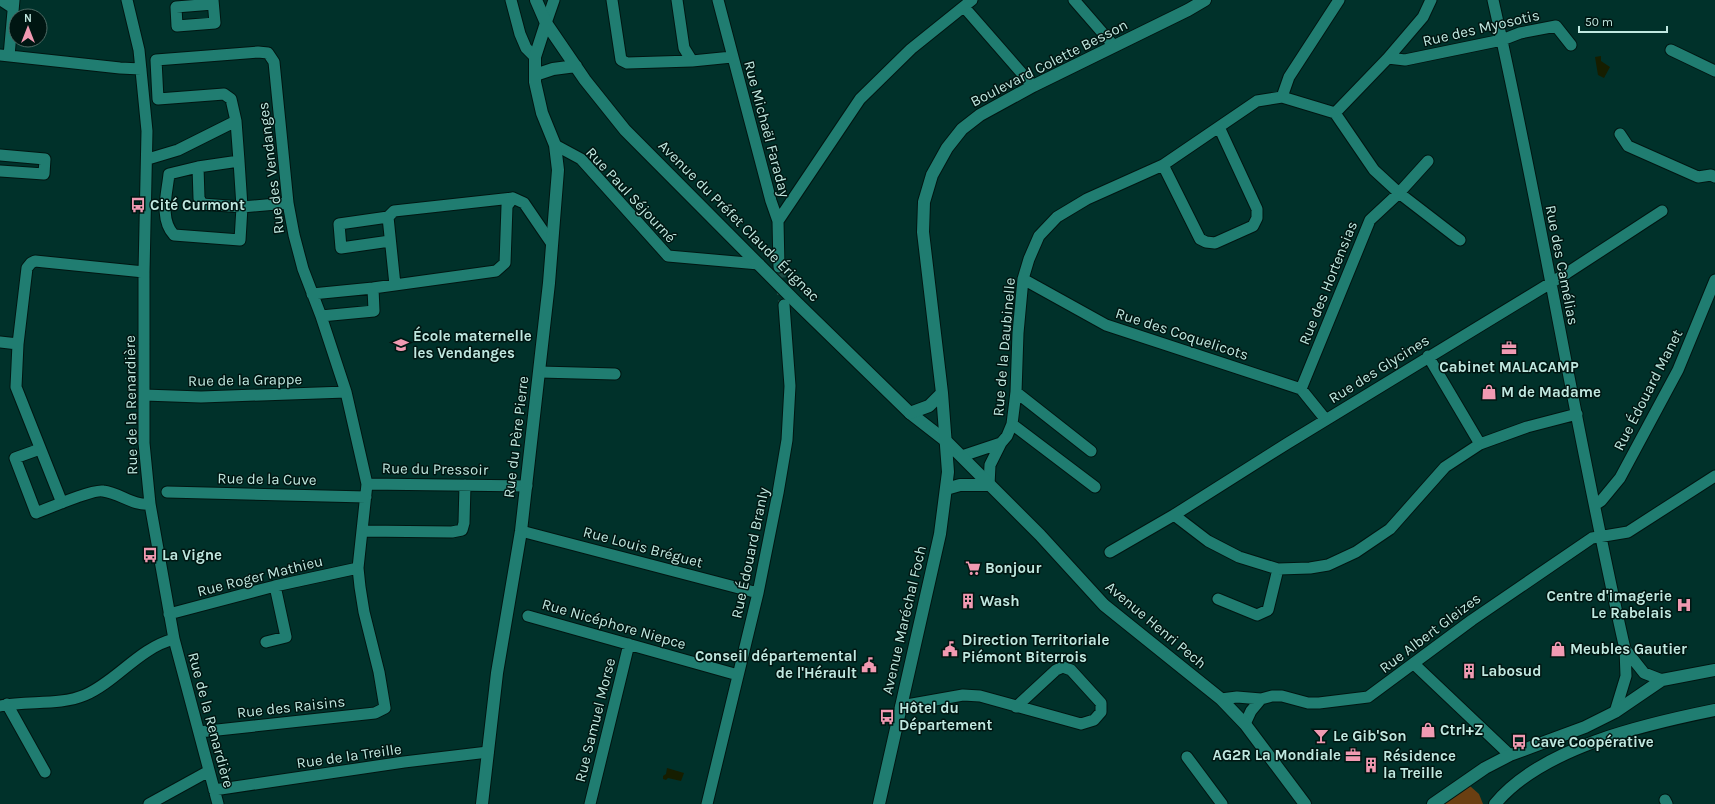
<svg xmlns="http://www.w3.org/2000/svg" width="1715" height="804" viewBox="0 0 1715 804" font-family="Karla,sans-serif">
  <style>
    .green { fill: #6a3f12 }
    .water { fill: #161e00 }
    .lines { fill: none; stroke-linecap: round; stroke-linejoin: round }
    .minor-tunnel { stroke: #1d4c45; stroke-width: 11; stroke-dasharray: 11 5.5; stroke-linecap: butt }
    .minor-casing { stroke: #001612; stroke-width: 13 }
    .tertiary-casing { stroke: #001612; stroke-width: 14 }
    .secondary-casing { stroke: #001612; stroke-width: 14 }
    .minor { stroke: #207d71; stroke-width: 11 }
    .tertiary { stroke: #207d71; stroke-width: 12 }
    .secondary { stroke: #207d71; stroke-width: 12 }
    .labels { text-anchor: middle; stroke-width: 3; stroke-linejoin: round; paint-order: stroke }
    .street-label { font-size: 15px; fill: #c0e8e0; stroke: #001612 }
    .poi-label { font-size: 15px; font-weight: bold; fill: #c0e8e0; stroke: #001612; text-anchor: start }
  </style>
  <rect width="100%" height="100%" fill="#00312a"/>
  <path class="green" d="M 1470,786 L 1479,794 L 1483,804 L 1444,804 Z"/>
  <path class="water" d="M 1601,56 L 1601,61 L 1610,67 L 1604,78 L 1598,75 L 1595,57 Z
    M 667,768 L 684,773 L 681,781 L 668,778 L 666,780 L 663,779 L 663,776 L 666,774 Z"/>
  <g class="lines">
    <path class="minor-tunnel" d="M 779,267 L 784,305"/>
    <g class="minor-casing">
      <path id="minor" d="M 1,0 L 13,8
        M 127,0 L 139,50 L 147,131 L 144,272 L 144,443 L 150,504 L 174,639 L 218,804
        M 213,0 L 215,23 L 177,26 L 176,7 L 213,4
        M 511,0 L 520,34 L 526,48 L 535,57
        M 612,0 L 621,60 L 627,63 L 692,61 L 732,57
        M 677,0 L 684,48 L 692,61
        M 718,0 L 771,201 L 778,221 L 779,267
        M 1074,0 L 1114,46
        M 1493,0 C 1542,216 1576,434 1625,649 L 1626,676 L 1615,712
        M 964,7 L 1033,86
        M 546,23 L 554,0
        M 1671,50 L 1715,71
        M 0,55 L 120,68 L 141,69
        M 9,56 L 14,0
        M 1388,58 L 1405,60 L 1502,40 L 1520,33 L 1556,26 L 1571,45
        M 1282,97 L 1289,77 L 1339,0
        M 1335,113 L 1374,170 L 1399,193 L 1460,240
        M 236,121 L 239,161 L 198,167 L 169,174 C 167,194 159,219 174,235 L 240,240 L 242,207 L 288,203
        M 1620,134 L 1628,146 L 1698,177 L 1711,175 L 1715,177
        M 555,145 L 581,159 L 668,256 L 759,264
        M 0,155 L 45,159 L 44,174 L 0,171
        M 148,159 L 178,150 L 236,121 L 231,99 L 224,94 L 158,99 L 156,60 L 258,52 L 268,53 L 274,62 L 288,203 L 294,235 L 303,269 L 321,316 L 346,392 L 367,484 L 358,568 L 360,587 L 364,612 L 379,672 L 385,708 L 375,713 L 199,732
        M 1163,165 L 1200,239 L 1206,242 L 1215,243 L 1253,226 L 1257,218 L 1257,209 L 1219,127
        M 198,167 L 199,198 L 202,204 L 242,207 L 239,161
        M 388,217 L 395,285
        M 778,221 L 860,99 L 911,49 L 972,0
        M 390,241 L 341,248 L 339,224 L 388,217 L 394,211 L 513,198
        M 1023,279 L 1106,325 L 1301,389 L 1326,420
        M 312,294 L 373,288 L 496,271 L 505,263 L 507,206 L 513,198 L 524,203 L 552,244
        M 321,316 L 374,311 L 373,288
        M 0,342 L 18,344
        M 1428,356 L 1480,444
        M 540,372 L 615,374
        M 1301,389 L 1370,220 L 1399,193 L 1428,161
        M 1016,392 L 1091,451
        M 144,395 L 201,397 L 346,392
        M 1012,424 L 1095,487
        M 40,449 L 15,458 L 36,513 C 49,508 93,489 103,491 C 120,493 133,506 150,504
        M 962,456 L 1001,443 L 1007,436 L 1012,424 L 1016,392 L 1018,333 L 1023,279 L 1029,259 L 1039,236 L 1057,217 L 1087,199 L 1163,165 L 1257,101 L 1282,97 L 1335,113 L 1388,58 L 1423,17 L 1431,0
        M 367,484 L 527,486
        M 989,485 L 990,465 L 1001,443
        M 167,492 L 366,497
        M 62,503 L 16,387 L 18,344 L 27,268 L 31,263 L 35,261 L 144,272
        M 1595,505 L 1601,501 L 1620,478 L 1678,370 L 1715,280
        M 1174,515 L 1208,541 L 1239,557 L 1278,569 L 1310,568 L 1328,565 L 1356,552 L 1390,529 L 1445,467 L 1480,444 L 1527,427 L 1577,414
        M 363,531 L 452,532 L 462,530 L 464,523 L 465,485
        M 521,531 L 758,593
        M 1110,552 L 1174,515 L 1288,443 L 1567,273 L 1662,211
        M 1218,599 L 1257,615 L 1268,610 L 1278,569
        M 169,614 L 275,586 L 358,568
        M 528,616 L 738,675
        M 266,642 L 286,637 L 275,586
        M 1625,649 L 1644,673 L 1662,680
        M 1414,664 L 1510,755
        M 1221,699 L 1237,697 L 1261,699 L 1272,696 L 1282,696 L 1308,703 L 1319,703 L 1368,697 L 1472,620 L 1592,538 L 1628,532 L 1715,476
        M 7,704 L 45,772
        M 0,706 C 27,700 59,706 85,695 C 117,681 139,648 174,639
        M 901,706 L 963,695 L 980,696 L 1081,724 L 1094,720 L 1101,712 L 1101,703 L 1071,670 L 1063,667 L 1056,670 L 1016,707
        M 1245,724 L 1251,711 L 1261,699
        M 1187,757 L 1222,804
        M 214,790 L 404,762 L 488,752
        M 1665,800 L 1667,804
        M 149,804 L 209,771
        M 590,804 L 629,644
        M 707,804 L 758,593 L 778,493 L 787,440 L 790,386 L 784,305"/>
    </g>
    <g class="tertiary-casing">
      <path id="tertiary" d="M 536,0 L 546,23 L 585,80 L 625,130 L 797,303 L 910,413 L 946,441
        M 535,75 L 553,69 L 576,66
        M 482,804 L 497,673 L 521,531 L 549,283 L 558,170 L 555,145 L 542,113 L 535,82 L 535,57 L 546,23"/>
    </g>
    <g class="secondary-casing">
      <path id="secondary" d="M 910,413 L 929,406 L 942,393
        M 946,441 L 1040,535 L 1104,605 L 1221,699 L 1245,724 L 1305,804
        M 946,489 L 960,485 L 989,485
        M 879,804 L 940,534 L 948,472 L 942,393 L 923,232 L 924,202 L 932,175 L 947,148 L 962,129 L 980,115 L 1033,86 L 1188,10 L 1205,0
        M 1433,804 L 1485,768 L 1510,755 L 1585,727 L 1615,712 L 1662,680 L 1715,670
        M 1495,804 C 1542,747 1646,724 1715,710"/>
    </g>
    <use href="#minor" class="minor"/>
    <use href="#tertiary" class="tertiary"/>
    <use href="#secondary" class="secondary"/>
  </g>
  <defs>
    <g id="bus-bare" transform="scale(1.2)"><path d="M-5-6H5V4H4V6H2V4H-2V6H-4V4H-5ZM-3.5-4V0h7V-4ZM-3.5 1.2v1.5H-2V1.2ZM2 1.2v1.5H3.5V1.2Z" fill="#f19ab2" stroke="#001612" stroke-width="2.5" paint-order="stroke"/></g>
    <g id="school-bare" transform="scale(1.2)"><path d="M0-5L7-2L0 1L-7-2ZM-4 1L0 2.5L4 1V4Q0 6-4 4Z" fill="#f19ab2" stroke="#001612" stroke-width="2.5" paint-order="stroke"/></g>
    <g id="office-bare" transform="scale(1.2)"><path d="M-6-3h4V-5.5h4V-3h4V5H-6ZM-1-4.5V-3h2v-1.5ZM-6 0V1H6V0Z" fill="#f19ab2" stroke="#001612" stroke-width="2.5" paint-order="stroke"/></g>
    <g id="shop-bare" transform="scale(1.2)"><path d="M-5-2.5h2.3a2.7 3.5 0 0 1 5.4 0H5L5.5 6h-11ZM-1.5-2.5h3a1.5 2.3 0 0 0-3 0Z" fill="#f19ab2" stroke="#001612" stroke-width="2.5" paint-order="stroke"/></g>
    <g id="supermarket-bare" transform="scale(1.2)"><path d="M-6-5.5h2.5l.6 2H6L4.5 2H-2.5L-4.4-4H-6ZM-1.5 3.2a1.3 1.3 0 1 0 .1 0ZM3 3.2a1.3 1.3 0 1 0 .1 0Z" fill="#f19ab2" stroke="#001612" stroke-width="2.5" paint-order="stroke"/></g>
    <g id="building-bare" transform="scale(1.2)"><path d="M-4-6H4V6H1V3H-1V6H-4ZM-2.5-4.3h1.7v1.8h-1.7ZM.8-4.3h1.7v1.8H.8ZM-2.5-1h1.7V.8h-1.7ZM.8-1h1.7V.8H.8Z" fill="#f19ab2" stroke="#001612" stroke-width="2.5" paint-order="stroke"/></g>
    <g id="hospital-bare" transform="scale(1.2)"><path d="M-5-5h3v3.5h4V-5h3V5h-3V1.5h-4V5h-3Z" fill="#f19ab2" stroke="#001612" stroke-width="2.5" paint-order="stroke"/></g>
    <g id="civic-bare" transform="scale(1.2)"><path d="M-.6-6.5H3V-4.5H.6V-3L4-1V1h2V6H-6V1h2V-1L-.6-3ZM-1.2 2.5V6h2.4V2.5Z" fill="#f19ab2" stroke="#001612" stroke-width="2.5" paint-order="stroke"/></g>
    <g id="bar-bare" transform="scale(1.2)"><path d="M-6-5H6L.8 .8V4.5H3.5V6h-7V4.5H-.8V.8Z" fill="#f19ab2" stroke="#001612" stroke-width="2.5" paint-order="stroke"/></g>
  </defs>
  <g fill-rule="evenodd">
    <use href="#bus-bare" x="138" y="205"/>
    <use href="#school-bare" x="401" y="345"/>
    <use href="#office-bare" x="1509" y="348"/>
    <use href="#shop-bare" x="1489" y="392"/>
    <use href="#bus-bare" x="150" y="555"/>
    <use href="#supermarket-bare" x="973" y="568"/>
    <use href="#building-bare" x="968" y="601"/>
    <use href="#hospital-bare" x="1684" y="605"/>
    <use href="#civic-bare" x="950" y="649"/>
    <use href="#shop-bare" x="1558" y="649"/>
    <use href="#civic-bare" x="869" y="665"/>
    <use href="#building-bare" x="1469" y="671"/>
    <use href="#bus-bare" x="887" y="717"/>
    <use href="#shop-bare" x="1428" y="730"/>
    <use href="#bar-bare" x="1321" y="736"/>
    <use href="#bus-bare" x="1519" y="742"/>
    <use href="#office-bare" x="1353" y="755"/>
    <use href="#building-bare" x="1371" y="765"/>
  </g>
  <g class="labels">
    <g class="street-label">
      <text transform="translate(1481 28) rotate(-13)" y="5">Rue des Myosotis</text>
      <text transform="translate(1049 63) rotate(-27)" y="5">Boulevard Colette Besson</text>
      <text transform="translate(767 129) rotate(75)" y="5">Rue Michaël Faraday</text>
      <text transform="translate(271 168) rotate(-97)" y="5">Rue des Vendanges</text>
      <text transform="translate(631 195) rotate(47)" y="5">Rue Paul Séjourné</text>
      <text transform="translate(739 221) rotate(45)" y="5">Avenue du Préfet Claude Érignac</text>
      <text transform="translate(1562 265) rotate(79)" y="5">Rue des Camélias</text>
      <text transform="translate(1328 283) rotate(-68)" y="5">Rue des Hortensias</text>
      <text transform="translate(1182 334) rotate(18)" y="5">Rue des Coquelicots</text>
      <text transform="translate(1004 347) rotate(-85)" y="5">Rue de la Daubinelle</text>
      <text transform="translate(1379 369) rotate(-32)" y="5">Rue des Glycines</text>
      <text transform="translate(245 380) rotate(-1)" y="5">Rue de la Grappe</text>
      <text transform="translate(1648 390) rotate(-63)" y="5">Rue Édouard Manet</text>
      <text transform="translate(131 405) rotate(-91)" y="5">Rue de la Renardière</text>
      <text transform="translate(516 437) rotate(-83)" y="5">Rue du Père Pierre</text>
      <text transform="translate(435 469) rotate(1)" y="5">Rue du Pressoir</text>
      <text transform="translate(267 479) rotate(1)" y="5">Rue de la Cuve</text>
      <text transform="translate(643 547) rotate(15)" y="5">Rue Louis Bréguet</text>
      <text transform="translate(750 553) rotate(-78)" y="5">Rue Édouard Branly</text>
      <text transform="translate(260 576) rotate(-14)" y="5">Rue Roger Mathieu</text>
      <text transform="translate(904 620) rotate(-77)" y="5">Avenue Maréchal Foch</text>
      <text transform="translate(614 624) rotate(16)" y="5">Rue Nicéphore Niepce</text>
      <text transform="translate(1156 625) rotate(40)" y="5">Avenue Henri Pech</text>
      <text transform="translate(1430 633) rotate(-37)" y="5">Rue Albert Gleizes</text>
      <text transform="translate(291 707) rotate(-6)" y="5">Rue des Raisins</text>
      <text transform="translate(211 720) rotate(75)" y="5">Rue de la Renardière</text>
      <text transform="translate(595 720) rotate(-76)" y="5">Rue Samuel Morse</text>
      <text transform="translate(349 756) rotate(-8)" y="5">Rue de la Treille</text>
    </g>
    <g class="poi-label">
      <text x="150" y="210">Cité Curmont</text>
      <text x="413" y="341">École maternelle<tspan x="413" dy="17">les Vendanges</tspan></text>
      <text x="1509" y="372" text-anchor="middle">Cabinet MALACAMP</text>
      <text x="1501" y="397">M de Madame</text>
      <text x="162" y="560">La Vigne</text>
      <text x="985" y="573">Bonjour</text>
      <text x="1672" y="601" text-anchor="end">Centre d'imagerie<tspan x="1672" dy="17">Le Rabelais</tspan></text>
      <text x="980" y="606">Wash</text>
      <text x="962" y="645">Direction Territoriale<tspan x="962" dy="17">Piémont Biterrois</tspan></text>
      <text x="1570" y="654">Meubles Gautier</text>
      <text x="857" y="661" text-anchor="end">Conseil départemental<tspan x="857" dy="17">de l'Hérault</tspan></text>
      <text x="1481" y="676">Labosud</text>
      <text x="899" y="713">Hôtel du<tspan x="899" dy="17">Département</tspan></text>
      <text x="1440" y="735">Ctrl+Z</text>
      <text x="1333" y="741">Le Gib'Son</text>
      <text x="1531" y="747">Cave Coopérative</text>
      <text x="1341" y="760" text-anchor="end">AG2R La Mondiale</text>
      <text x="1383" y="761">Résidence<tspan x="1383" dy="17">la Treille</tspan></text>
    </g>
  </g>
  <g transform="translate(28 28)"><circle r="19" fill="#001612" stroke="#4d6a64"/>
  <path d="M0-3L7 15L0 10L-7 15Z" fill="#f19ab2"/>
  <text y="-6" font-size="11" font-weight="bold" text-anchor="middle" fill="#c0e8e0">N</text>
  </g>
  <path d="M1579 26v6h88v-6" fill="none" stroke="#c0e8e0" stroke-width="2"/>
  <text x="1585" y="26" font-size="12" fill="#c0e8e0" stroke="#001612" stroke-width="3" paint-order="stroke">50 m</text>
</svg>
